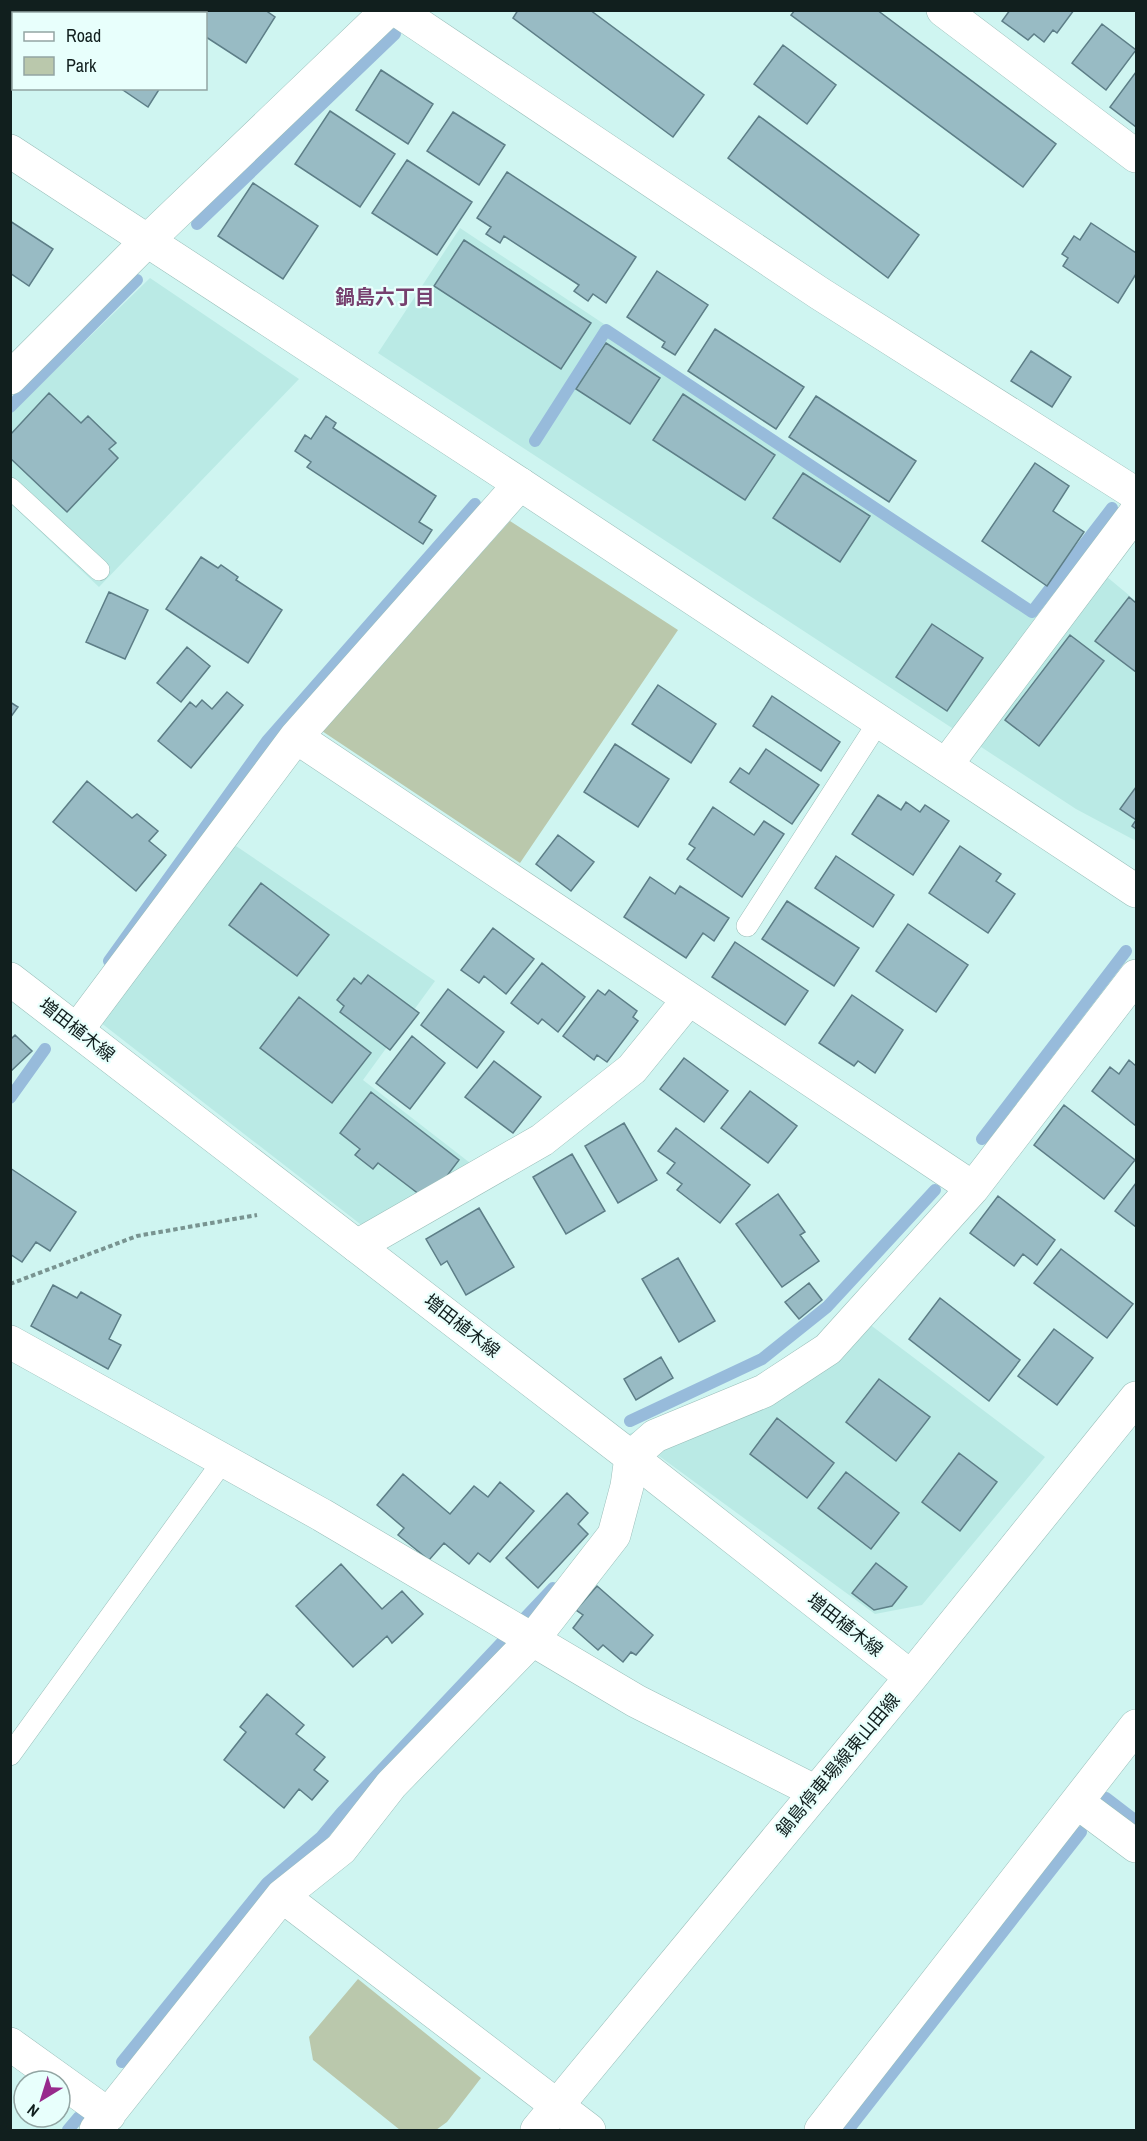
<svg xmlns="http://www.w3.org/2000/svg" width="1147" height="2141" viewBox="0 0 1147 2141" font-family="'Archivo Narrow','Noto Sans JP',sans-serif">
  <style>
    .built { fill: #baeae5 }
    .green { fill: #bac8ac }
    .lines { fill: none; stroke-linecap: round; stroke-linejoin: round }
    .stream { stroke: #97bbdb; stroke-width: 12 }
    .building { fill: #98bbc4; stroke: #5d7e87; stroke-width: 1.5 }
    .lane-casing { stroke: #99beb9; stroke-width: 22 }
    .street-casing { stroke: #99beb9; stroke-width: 34 }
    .secondary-casing { stroke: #99beb9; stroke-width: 34 }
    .path { stroke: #799491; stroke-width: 4; stroke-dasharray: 4.5 3; stroke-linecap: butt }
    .lane { stroke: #fff; stroke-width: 21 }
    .street { stroke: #fff; stroke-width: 33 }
    .secondary { stroke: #fff; stroke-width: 33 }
    .labels { text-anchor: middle; stroke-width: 4.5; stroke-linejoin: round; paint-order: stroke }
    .street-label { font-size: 18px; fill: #111f1e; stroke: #e8fffc }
    .neighbourhood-label { font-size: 20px; font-weight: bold; fill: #763f6e; stroke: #e8fffc }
  </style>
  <rect width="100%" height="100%" fill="#cff5f1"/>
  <path class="built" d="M 460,228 L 1061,629 L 1107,577 L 1136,601 L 1136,841 L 1076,809 L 378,353 Z
    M 150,278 L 299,379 L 99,587 L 11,504 L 10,414 Z
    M 236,846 L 435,981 L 363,1080 L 474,1166 L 364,1227 L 78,1005 L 144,927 Z
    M 852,1311 L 1045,1457 L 922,1605 L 875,1614 L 629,1434 L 754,1381 L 809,1354 Z"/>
  <path class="green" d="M 510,521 L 678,630 L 520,863 L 322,731 Z
    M 358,1979 L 481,2078 L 447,2122 L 436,2130 L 400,2130 L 313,2060 L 309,2037 Z"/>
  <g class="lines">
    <path class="stream" d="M 197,224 L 395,34
      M 10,407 L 137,280
      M 535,441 L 606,330 L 1032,612 L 1112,508
      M 109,961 L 267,741 L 475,504
      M 10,1098 L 45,1049
      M 982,1139 L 1126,951
      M 630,1421 L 762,1359 L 827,1307 L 935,1190
      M 1106,1798 L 1136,1821
      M 122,2062 L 267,1883 L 321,1837 L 341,1813 L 553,1588
      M 68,2130 L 79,2117
      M 848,2130 L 1081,1832"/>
  </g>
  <path class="building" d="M 10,10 L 34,10 L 32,14 L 14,14 L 14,24 L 10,22 Z
    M 166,10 L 265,10 L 275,17 L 246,63 L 206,37 L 206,14 L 171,14 Z
    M 518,10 L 590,10 L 704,95 L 673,137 L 513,18 Z
    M 795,10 L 877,10 L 1056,144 L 1023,187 L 791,15 Z
    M 1010,10 L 1074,10 L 1057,33 L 1053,30 L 1044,42 L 1034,34 L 1028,40 L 1002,21 Z
    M 1102,24 L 1136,50 L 1106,90 L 1072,63 Z
    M 10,32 L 14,34 L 14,43 L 10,47 Z
    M 783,45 L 836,85 L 807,124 L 754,84 Z
    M 381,70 L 433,104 L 408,144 L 356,110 Z
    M 1136,72 L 1136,127 L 1110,107 Z
    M 120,88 L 160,88 L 148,107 Z
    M 330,111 L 395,154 L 360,207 L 295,164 Z
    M 453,112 L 505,145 L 479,185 L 427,151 Z
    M 759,116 L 919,235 L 888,278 L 728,158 Z
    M 407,160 L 472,202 L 437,255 L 372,213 Z
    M 507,172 L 636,257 L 606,303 L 593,294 L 588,301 L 574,291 L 579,285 L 504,236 L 500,243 L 486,234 L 491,227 L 477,218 Z
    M 253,183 L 318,226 L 283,279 L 218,236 Z
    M 10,221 L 53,249 L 29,286 L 10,273 Z
    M 1091,223 L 1136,253 L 1136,274 L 1118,303 L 1063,266 L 1068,258 L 1062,254 L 1074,236 L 1080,240 Z
    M 464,240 L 591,323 L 561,369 L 434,286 Z
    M 657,271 L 708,305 L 675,355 L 662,347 L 665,342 L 627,317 Z
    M 715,329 L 804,387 L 776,429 L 688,371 Z
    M 606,343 L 660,378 L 630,424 L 576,389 Z
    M 1031,351 L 1071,377 L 1052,407 L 1011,381 Z
    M 49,393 L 81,423 L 88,416 L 116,443 L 109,449 L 118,458 L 67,512 L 10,458 L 10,435 Z
    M 683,394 L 775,455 L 745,500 L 653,440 Z
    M 816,396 L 916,461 L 889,502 L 789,437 Z
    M 326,416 L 336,423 L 333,428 L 436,496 L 419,522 L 432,530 L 423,544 L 307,467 L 311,462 L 295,451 L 305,435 L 311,439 Z
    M 1035,463 L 1069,486 L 1053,511 L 1084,532 L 1047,586 L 982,541 Z
    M 803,473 L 870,516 L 840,562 L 773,518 Z
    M 201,557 L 218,568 L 221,565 L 238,577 L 236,580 L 282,610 L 248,663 L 166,609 Z
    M 109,592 L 148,610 L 125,659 L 86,642 Z
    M 1129,597 L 1136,603 L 1136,672 L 1095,641 Z
    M 932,624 L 983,658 L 947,711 L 896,677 Z
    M 1070,635 L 1104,661 L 1039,746 L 1005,720 Z
    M 187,647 L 210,666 L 181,702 L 157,683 Z
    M 658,685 L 716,724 L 691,763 L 632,724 Z
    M 227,692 L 243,705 L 191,768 L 158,741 L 190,702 L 196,707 L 202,700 L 212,709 Z
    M 772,696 L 840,742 L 821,771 L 753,726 Z
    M 10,702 L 18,707 L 10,718 Z
    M 615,744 L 669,779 L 638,827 L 584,792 Z
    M 766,749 L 819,785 L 792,824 L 730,782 L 740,768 L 749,774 Z
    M 87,781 L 132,818 L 137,814 L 158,831 L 149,841 L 166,855 L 136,891 L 53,822 Z
    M 1136,787 L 1136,829 L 1132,826 L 1136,820 L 1120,809 Z
    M 878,795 L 901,810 L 906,802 L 920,812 L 925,805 L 949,821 L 913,875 L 852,834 Z
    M 713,807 L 754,835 L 764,821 L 784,834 L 742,897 L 687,859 L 695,848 L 689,844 Z
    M 558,835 L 594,862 L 571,891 L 536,864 Z
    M 960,846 L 1001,874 L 996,881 L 1015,894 L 988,933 L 929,893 Z
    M 836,856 L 894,895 L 873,927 L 815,888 Z
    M 650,877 L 675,894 L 680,886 L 729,918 L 714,941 L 703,933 L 686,958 L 624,917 Z
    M 261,883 L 329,935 L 297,976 L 229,925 Z
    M 787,901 L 859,948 L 834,986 L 762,939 Z
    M 908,924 L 968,965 L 936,1012 L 876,971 Z
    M 493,928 L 534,959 L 506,994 L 484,976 L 479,983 L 461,970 Z
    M 735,942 L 808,991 L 785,1025 L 712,977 Z
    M 542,963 L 585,997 L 558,1032 L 542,1019 L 538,1024 L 511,1003 Z
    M 368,975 L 419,1013 L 390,1050 L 340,1012 L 344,1006 L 337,1000 L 354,978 L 361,984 Z
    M 448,989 L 504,1032 L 477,1068 L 421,1025 Z
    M 598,990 L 605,995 L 609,990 L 637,1011 L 633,1017 L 638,1021 L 607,1062 L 597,1055 L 594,1060 L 563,1036 Z
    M 852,995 L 903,1030 L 875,1073 L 858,1061 L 854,1066 L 819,1043 Z
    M 299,997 L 371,1053 L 332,1103 L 260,1048 Z
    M 15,1035 L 32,1051 L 10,1072 L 10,1040 Z
    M 412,1036 L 445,1063 L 410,1109 L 376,1083 Z
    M 684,1058 L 728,1091 L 704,1122 L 660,1089 Z
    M 1129,1060 L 1136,1066 L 1136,1126 L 1092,1091 L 1110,1067 L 1119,1074 Z
    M 494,1061 L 541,1097 L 513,1133 L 465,1097 Z
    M 750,1091 L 797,1126 L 768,1163 L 721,1128 Z
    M 371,1092 L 459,1160 L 428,1201 L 378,1163 L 373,1169 L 355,1155 L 360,1149 L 340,1133 Z
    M 1064,1105 L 1135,1160 L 1104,1199 L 1034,1145 Z
    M 624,1123 L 657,1180 L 618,1203 L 585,1146 Z
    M 676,1128 L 750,1185 L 720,1223 L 677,1190 L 682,1184 L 667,1173 L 675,1163 L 658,1151 Z
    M 572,1154 L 605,1211 L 566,1234 L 533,1177 Z
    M 10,1168 L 76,1212 L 50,1251 L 36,1242 L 22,1262 L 10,1254 Z
    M 1136,1183 L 1136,1227 L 1115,1211 Z
    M 778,1194 L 805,1232 L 800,1235 L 819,1261 L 782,1287 L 736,1224 Z
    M 998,1196 L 1055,1240 L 1037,1265 L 1023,1254 L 1014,1266 L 970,1233 Z
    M 479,1208 L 514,1267 L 466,1295 L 447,1261 L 441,1265 L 426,1239 Z
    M 1061,1249 L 1133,1304 L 1107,1338 L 1034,1283 Z
    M 678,1258 L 715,1321 L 679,1342 L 642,1279 Z
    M 809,1283 L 822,1300 L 799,1319 L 785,1302 Z
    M 53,1285 L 77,1298 L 81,1292 L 121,1315 L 109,1339 L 121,1345 L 108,1369 L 31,1326 Z
    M 940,1298 L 1020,1360 L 989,1401 L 909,1339 Z
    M 1054,1329 L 1093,1358 L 1057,1405 L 1018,1376 Z
    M 661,1357 L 673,1378 L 636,1400 L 624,1379 Z
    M 879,1379 L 930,1417 L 896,1461 L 846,1422 Z
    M 777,1418 L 834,1463 L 807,1498 L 750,1454 Z
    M 959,1453 L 997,1482 L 960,1531 L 922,1502 Z
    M 846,1472 L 899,1513 L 871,1549 L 818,1508 Z
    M 403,1474 L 450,1514 L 474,1486 L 488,1497 L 500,1482 L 534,1511 L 490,1562 L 478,1553 L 469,1564 L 444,1543 L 429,1560 L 398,1535 L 404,1528 L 377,1505 Z
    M 567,1493 L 588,1513 L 578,1524 L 588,1534 L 538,1588 L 506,1558 Z
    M 876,1563 L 907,1587 L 892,1606 L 874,1610 L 852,1593 Z
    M 341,1564 L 382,1609 L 402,1591 L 423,1614 L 392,1643 L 387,1636 L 353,1667 L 296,1606 Z
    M 597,1586 L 653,1635 L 636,1655 L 631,1652 L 623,1662 L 603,1645 L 598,1650 L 573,1628 L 583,1615 L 576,1610 Z
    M 267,1694 L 304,1725 L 296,1734 L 325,1757 L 314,1770 L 328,1781 L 312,1800 L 299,1789 L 284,1808 L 224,1760 L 246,1732 L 240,1727 Z"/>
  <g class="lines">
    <g class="lane-casing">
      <path id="lane" d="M 10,488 L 99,570
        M 747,926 L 879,721
        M 10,1755 L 223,1461"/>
    </g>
    <g class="street-casing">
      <path id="street" d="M 397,10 L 819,293 L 1136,494
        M 943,10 L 1136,156
        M 10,378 L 147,241 L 388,10
        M 296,737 L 973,1188
        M 946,765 L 1136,512
        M 77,1030 L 296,737 L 520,484
        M 357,1246 L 542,1140 L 632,1069 L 689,999
        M 10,1342 L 322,1515 L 636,1701 L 816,1792
        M 1077,1802 L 1136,1846
        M 282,1896 L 589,2130
        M 10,2044 L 109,2115
        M 96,2130 L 282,1896 L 341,1849 L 391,1785 L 533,1639 L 614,1535 L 627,1486 L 631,1457 L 655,1436 L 764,1391 L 828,1349 L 973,1188 L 1136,976
        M 821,2130 L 1136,1726"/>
    </g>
    <g class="secondary-casing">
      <path id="secondary" d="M 10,151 L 520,484 L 1136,891
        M 10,979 L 631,1457 L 911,1677
        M 537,2130 L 911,1677 L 1136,1398"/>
    </g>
    <path class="path" d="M 10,1284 L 137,1236 L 257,1215"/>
    <use href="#lane" class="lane"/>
    <use href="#street" class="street"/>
    <use href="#secondary" class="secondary"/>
  </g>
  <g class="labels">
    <g class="street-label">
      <text transform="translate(77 1030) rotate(38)" y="6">増田植木線</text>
      <text transform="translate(462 1326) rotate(38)" y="6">増田植木線</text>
      <text transform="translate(845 1625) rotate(38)" y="6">増田植木線</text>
      <text transform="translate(838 1765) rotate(-50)" y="6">鍋島停車場線東山田線</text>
    </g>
    <g class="neighbourhood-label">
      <text x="385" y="304">鍋島六丁目</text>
    </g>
  </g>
  <rect width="1147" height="2141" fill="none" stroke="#111f1e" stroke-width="24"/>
  <rect x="12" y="12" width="195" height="78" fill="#e8fffc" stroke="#92a5a3" stroke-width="1.5"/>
  <rect x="24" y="32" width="30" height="9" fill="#ffffff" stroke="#92a5a3" stroke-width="1.5"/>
  <text x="66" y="42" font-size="18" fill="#111f1e">Road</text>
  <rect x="24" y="57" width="30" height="18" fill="#bac8ac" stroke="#92a5a3" stroke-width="1.5"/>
  <text x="66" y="72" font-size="18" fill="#111f1e">Park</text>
  <g transform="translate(42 2099) rotate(218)"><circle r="28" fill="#e8fffc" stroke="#92a5a3" stroke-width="1.5"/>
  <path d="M0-4.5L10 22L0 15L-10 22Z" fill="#972a8c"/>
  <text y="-9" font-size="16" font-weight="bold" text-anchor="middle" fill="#111f1e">N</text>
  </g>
</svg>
